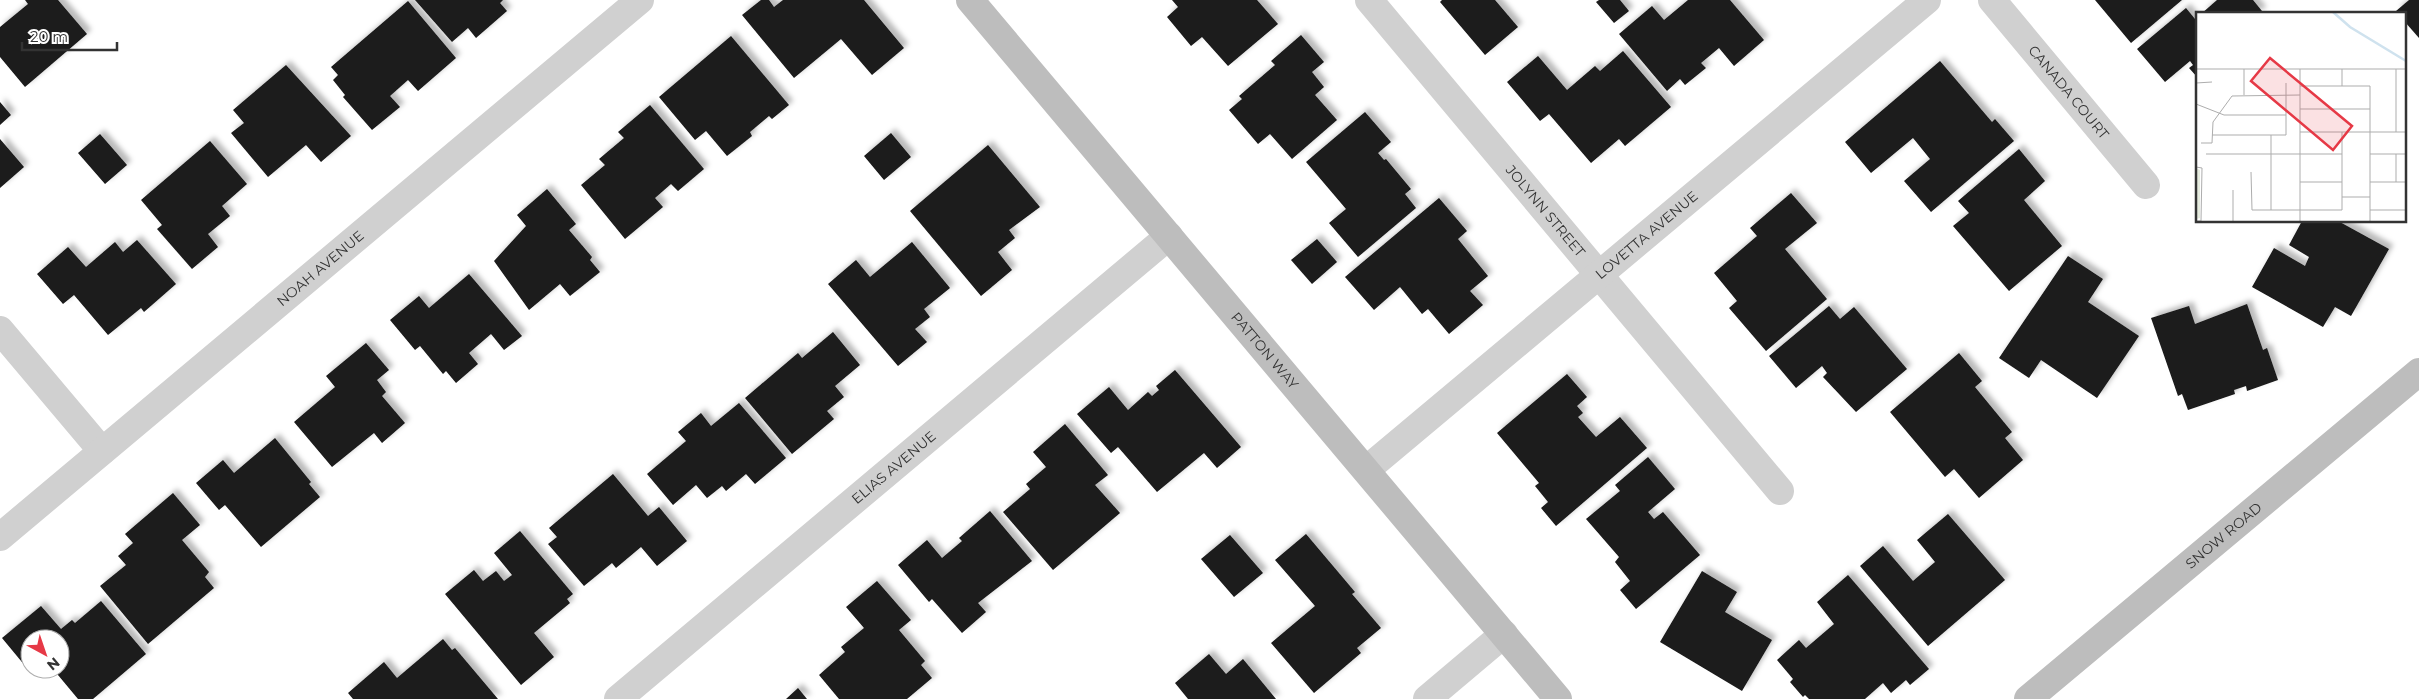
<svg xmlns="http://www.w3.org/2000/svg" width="2419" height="699" viewBox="0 0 2419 699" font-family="Montserrat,sans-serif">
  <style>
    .building { fill: #1a1a1a; filter: url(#shadow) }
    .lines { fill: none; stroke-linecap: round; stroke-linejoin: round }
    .street { stroke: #d0d0d0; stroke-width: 28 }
    .secondary { stroke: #bdbdbd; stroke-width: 28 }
    .labels { text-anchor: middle; stroke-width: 5; stroke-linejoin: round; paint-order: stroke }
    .street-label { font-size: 14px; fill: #333; stroke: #fff }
    .inset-river { fill: none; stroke: #cfe2ee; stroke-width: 2.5 }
    .inset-road { fill: none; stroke: #adadad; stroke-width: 1 }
    .view { fill: #e63946; fill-opacity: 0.15; stroke: #e63946; stroke-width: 2.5 }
    .inset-edge { fill: none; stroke: #333; stroke-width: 2.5 }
  </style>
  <defs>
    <filter id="shadow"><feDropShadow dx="4.5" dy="-4.5" stdDeviation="2.5" flood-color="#0004"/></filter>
  </defs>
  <rect width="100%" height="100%" fill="#fff"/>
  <path class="building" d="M 25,0 L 58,0 L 87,34 L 25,87 L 0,57 L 0,27 L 28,4 Z
    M 415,0 L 503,0 L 500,3 L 507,11 L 476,38 L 468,28 L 452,42 Z
    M 761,0 L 769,0 L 774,7 L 783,0 L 864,0 L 904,48 L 872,75 L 841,39 L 794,78 L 742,15 Z
    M 1172,0 L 1257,0 L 1278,24 L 1228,66 L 1202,37 L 1191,46 L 1167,17 L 1178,7 Z
    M 1442,0 L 1495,0 L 1518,27 L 1485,55 L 1440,2 Z
    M 1599,0 L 1620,0 L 1629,11 L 1614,23 L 1596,2 Z
    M 1688,0 L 1730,0 L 1764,40 L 1734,66 L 1719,48 L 1701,63 L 1706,68 L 1685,85 L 1680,79 L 1667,91 L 1619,34 L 1652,6 L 1664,20 Z
    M 2095,0 L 2182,0 L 2131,43 Z
    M 2217,0 L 2253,0 L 2262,11 L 2258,14 L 2201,14 Z
    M 2409,0 L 2419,0 L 2419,38 L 2405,22 L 2405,14 L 2399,14 L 2396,11 Z
    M 408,1 L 456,58 L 418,91 L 408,80 L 390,96 L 400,107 L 372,130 L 343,97 L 345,95 L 333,80 L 338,75 L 331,67 Z
    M 2186,8 L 2195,19 L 2198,16 L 2198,78 L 2189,68 L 2193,65 L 2190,61 L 2165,82 L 2137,49 Z
    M 1301,35 L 1324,62 L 1312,72 L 1324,87 L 1315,95 L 1337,120 L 1292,159 L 1270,134 L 1258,144 L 1229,110 L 1242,99 L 1239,96 L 1275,65 L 1271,61 Z
    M 731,36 L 789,105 L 772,119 L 769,116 L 750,132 L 752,136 L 727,156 L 706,131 L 695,140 L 659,97 Z
    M 1623,51 L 1671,107 L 1625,146 L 1619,139 L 1591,163 L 1549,114 L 1540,121 L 1507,82 L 1538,56 L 1567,90 L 1595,66 L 1600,71 Z
    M 1940,61 L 1992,122 L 1995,119 L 2014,141 L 1931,212 L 1904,181 L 1930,159 L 1913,138 L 1871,173 L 1845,142 Z
    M 286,65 L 351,136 L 321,162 L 306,145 L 268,177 L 231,133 L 244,123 L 233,110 Z
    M 0,102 L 11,115 L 0,125 Z
    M 650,105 L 704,169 L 678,191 L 671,184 L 655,198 L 663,207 L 625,239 L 581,185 L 605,165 L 599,159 L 624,138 L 618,132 Z
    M 1365,112 L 1391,142 L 1378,153 L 1384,160 L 1386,159 L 1411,189 L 1405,194 L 1416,208 L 1358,257 L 1329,223 L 1346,209 L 1306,162 Z
    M 891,133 L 911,157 L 884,180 L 864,156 Z
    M 100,134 L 127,165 L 105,184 L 78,153 Z
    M 0,139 L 24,167 L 0,188 Z
    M 210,141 L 247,184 L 222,206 L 230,216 L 208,234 L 218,247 L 192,269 L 157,229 L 162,225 L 141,200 Z
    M 988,145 L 1040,207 L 1009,230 L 1015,238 L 998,252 L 1012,270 L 981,296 L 910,211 Z
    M 2019,149 L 2045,181 L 2024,200 L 2062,246 L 2009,291 L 1953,226 L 1969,213 L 1958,201 Z
    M 547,189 L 576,224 L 569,230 L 592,257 L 590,260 L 600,272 L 570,296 L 560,284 L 529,310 L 494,261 L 526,226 L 517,215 Z
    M 1791,193 L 1817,223 L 1785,249 L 1827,299 L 1766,351 L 1729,308 L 1737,301 L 1714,273 L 1757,236 L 1750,228 Z
    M 1439,198 L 1467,231 L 1458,239 L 1488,276 L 1470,291 L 1483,305 L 1449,334 L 1428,309 L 1422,314 L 1400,287 L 1374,310 L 1345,277 Z
    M 2302,221 L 2309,223 L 2310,221 L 2338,221 L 2389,249 L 2351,316 L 2335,307 L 2323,327 L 2252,287 L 2274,248 L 2305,266 L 2309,257 L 2289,245 Z
    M 1317,239 L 1337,262 L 1312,284 L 1291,260 Z
    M 137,240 L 176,284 L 144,312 L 141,308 L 108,335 L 74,295 L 63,304 L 37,274 L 68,247 L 86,267 L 115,242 L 123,252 Z
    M 912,242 L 950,288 L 924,309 L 930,317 L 915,329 L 927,342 L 898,366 L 828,284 L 856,260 L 870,277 Z
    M 2068,256 L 2103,279 L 2088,302 L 2139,336 L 2097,398 L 2041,360 L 2029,378 L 1999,358 Z
    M 469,274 L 522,336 L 504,350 L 491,334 L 469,353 L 478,364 L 456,383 L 446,371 L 443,374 L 420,346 L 415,350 L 390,320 L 419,296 L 429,308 Z
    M 2247,304 L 2263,350 L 2267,348 L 2278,380 L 2247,391 L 2246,386 L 2234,390 L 2235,394 L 2188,410 L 2182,394 L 2178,396 L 2151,318 L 2189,306 L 2195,324 Z
    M 1829,306 L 1840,319 L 1854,307 L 1907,369 L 1856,412 L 1823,377 L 1827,373 L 1822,366 L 1796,388 L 1769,356 Z
    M 833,332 L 860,365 L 835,386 L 844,397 L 827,411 L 834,419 L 792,454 L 745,398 L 798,353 L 802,358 Z
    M 366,343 L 389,370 L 377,380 L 386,392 L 382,396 L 405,423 L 382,443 L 374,433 L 332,467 L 294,422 L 335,387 L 326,376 Z
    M 1959,353 L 1982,381 L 1975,387 L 2012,432 L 2005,438 L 2023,460 L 1979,498 L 1954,469 L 1945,477 L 1890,412 Z
    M 1175,370 L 1241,447 L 1217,468 L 1204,453 L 1157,492 L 1118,447 L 1111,453 L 1077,414 L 1109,387 L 1128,410 L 1148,392 L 1152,396 L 1159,390 L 1156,386 Z
    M 1567,374 L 1587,397 L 1577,406 L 1583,413 L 1578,417 L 1596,437 L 1620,417 L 1647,448 L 1556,526 L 1541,508 L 1548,502 L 1535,486 L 1539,483 L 1497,433 Z
    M 739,403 L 786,458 L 755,484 L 746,474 L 726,491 L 722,486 L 707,498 L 696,485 L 673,505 L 647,474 L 686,441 L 678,432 L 701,413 L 711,426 Z
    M 1065,424 L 1108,475 L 1095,485 L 1120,513 L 1053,570 L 1003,512 L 1030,489 L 1026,484 L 1046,467 L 1033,452 Z
    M 275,438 L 311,482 L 309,484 L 320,497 L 261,547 L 225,505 L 219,510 L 196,483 L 223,460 L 234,473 Z
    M 1648,457 L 1675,489 L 1648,512 L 1654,519 L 1663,512 L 1700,555 L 1636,609 L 1620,590 L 1630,581 L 1615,562 L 1619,557 L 1586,519 L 1620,491 L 1615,485 Z
    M 613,474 L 648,516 L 659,507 L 687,541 L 657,566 L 641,547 L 616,568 L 612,563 L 584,586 L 548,544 L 557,537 L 549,528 Z
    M 173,493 L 200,525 L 182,540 L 209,572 L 205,577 L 214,588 L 148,644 L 100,586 L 126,565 L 118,556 L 133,543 L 125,534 Z
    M 990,511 L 1032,561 L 978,603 L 986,612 L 962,633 L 932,599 L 929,602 L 898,565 L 927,540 L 942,558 L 962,541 L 959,538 Z
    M 1948,514 L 2005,580 L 1928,646 L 1860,566 L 1883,546 L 1913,581 L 1935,562 L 1917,540 Z
    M 520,531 L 573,594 L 567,599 L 570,603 L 534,633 L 554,657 L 521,685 L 445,594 L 474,570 L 483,581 L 496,571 L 504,581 L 512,575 L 494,553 Z
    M 1306,534 L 1355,592 L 1352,594 L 1381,628 L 1357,648 L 1361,653 L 1314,693 L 1271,643 L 1315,606 L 1275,560 Z
    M 1230,535 L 1263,573 L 1234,597 L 1201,559 Z
    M 1702,571 L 1737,592 L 1725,612 L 1772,640 L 1742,691 L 1660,642 Z
    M 1848,575 L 1929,669 L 1910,685 L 1906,680 L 1891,693 L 1883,683 L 1865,699 L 1809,699 L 1805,695 L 1803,697 L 1790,682 L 1793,679 L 1777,660 L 1799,640 L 1806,648 L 1834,624 L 1817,602 Z
    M 877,581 L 911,620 L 899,630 L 925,661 L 921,665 L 932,678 L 907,699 L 839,699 L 819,675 L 845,652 L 841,647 L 864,628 L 846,607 Z
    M 101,601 L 146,654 L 93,699 L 78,699 L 53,669 L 60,669 L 60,639 L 30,639 L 30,664 L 26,667 L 2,638 L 41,606 L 61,629 L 72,620 L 75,623 Z
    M 443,639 L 452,650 L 455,648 L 498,699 L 353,699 L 348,693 L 384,662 L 397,678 Z
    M 1209,654 L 1226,674 L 1243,659 L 1276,699 L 1188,699 L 1175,683 Z
    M 798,688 L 807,699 L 786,699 Z"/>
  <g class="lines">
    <g class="street">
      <path id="s1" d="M 1369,0 L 1780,491"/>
      <path id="s2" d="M 1992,0 L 2146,185"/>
      <path d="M 0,330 L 102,451"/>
      <path id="s3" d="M 1366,470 L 1927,0"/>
      <path id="s4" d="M 0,537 L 640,0"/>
      <path id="s5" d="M 618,699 L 1169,236"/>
      <path d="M 1427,699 L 1504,634"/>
    </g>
    <g class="secondary">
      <path id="s6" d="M 970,0 L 1558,699"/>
      <path id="s7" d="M 2028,699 L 2419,372"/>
    </g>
  </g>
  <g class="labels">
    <g class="street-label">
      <text dy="5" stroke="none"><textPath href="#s2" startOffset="120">CANADA COURT</textPath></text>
      <text dy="5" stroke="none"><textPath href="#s1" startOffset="275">JOLYNN STREET</textPath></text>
      <text dy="5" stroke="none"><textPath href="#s3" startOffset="366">LOVETTA AVENUE</textPath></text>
      <text dy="5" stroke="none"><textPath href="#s4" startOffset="418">NOAH AVENUE</textPath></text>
      <text dy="5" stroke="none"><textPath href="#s6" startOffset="458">PATTON WAY</textPath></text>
      <text dy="5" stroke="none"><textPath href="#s5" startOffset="360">ELIAS AVENUE</textPath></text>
      <text dy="5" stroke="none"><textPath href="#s7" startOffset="255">SNOW ROAD</textPath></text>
    </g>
  </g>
  <g transform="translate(2196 12)">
    <rect width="210" height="210" fill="#fff"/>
    <path d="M 0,156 L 4,158 L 4,206 L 0,207 Z" fill="#e6ecdf"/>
    <path class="inset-river" d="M 137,0 L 154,15 L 210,49"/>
    <path class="inset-road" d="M 0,57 L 210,57M 104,57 L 104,210M 146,57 L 146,74M 0,71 L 16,70M 104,74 L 174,74 L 174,210M 48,83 L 48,57M 0,92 L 28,103 L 90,103M 104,97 L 174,97M 104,120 L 210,120M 200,120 L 200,57M 16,123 L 90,123 L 90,71M 75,123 L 75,198M 5,131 L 16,131 L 17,110 L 36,84 L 104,83M 10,142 L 146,142M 174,142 L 210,142M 200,142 L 200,170M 0,155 L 6,156 L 5,209 L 0,209M 55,160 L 56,198 L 146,198 L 146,120M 104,170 L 146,170M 174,170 L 210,170M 37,178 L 37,210M 146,185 L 174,185M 174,198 L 210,198"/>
    <path class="view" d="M 74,46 L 156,114 L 137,138 L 55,69 Z"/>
    <rect width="210" height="210" class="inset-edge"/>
  </g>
  <g transform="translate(45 654) rotate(140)"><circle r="24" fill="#ffffff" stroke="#adadad"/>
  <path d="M0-4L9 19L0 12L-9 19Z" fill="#e63946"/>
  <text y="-8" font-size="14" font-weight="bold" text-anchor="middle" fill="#333333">N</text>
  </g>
  <path d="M22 42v8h95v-8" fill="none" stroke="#333333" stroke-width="2.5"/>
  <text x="30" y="42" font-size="15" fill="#333333" stroke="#ffffff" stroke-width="4" paint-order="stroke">20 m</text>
</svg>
